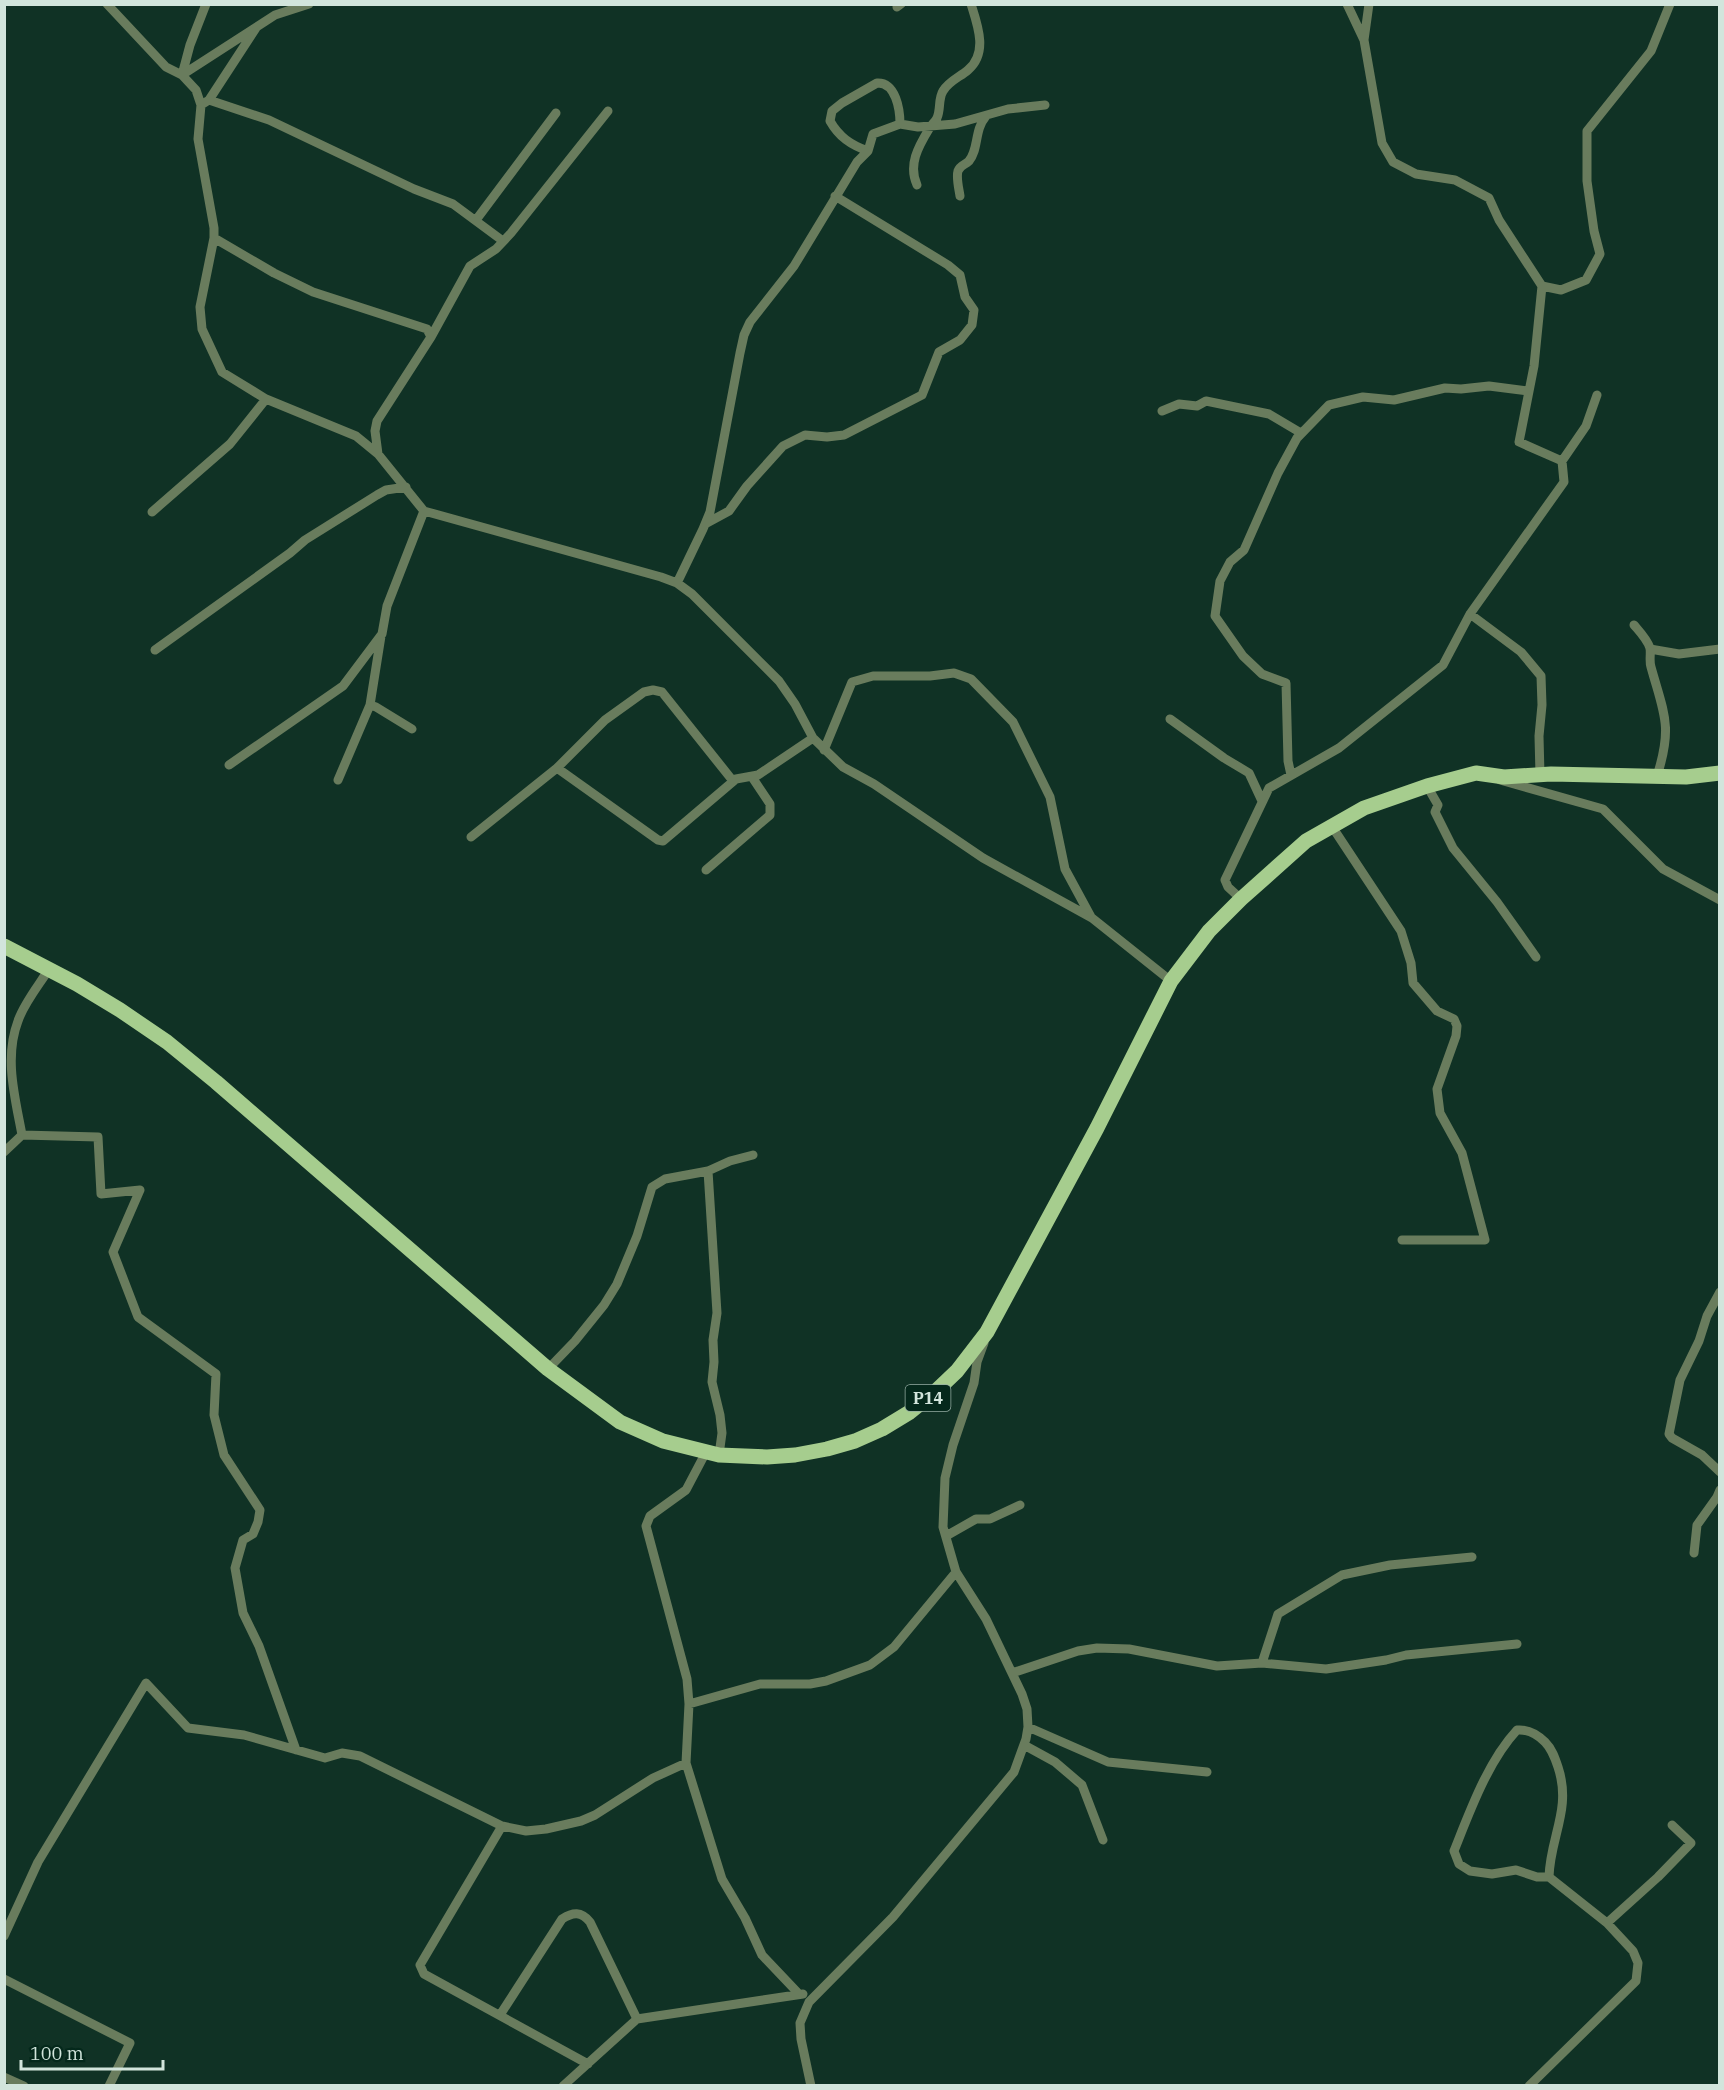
<svg xmlns="http://www.w3.org/2000/svg" width="1724" height="2090" viewBox="0 0 1724 2090" font-family="'IBM Plex Serif',serif">
  <style>
    .lines { fill: none; stroke-linecap: round; stroke-linejoin: round }
    .minor { stroke: #697c5d; stroke-width: 9 }
    .primary { stroke: #a6cd8e; stroke-width: 15 }
    .labels { text-anchor: middle; stroke-width: 6; stroke-linejoin: round; paint-order: stroke }
    .shield { fill: #04281b; stroke: #94aca2; stroke-width: 1.5 }
    .shield-label { font-size: 16px; font-weight: bold; fill: #d2e5dc }
  </style>
  <rect width="100%" height="100%" fill="#103225"/>
  <g class="lines">
    <path class="minor" d="M 107,4 L 166,67 L 182,75 L 196,90 L 201,105 L 198,139 L 214,228 L 214,238 L 200,307 L 202,329 L 222,372 L 266,399 L 356,436 L 378,454 L 424,511 L 661,577 L 677,583 L 692,594 L 779,681 L 795,704 L 813,738 L 843,767 L 874,784 L 983,858 L 1092,918 L 1171,981
      M 1347,4 L 1364,40
      M 897,7 L 901,4
      M 182,75 L 275,15 L 309,4
      M 182,75 L 190,45 L 206,4
      M 209,100 L 256,28
      M 201,105 L 209,100 L 269,120 L 414,189 L 453,204 L 503,241
      M 868,151 C 851,145 839,137 830,121 L 832,111 L 842,103 L 877,83 C 896,82 900,110 900,124
      M 917,185 C 908,165 918,147 929,129 C 931,125 935,122 937,118 C 941,109 938,99 943,91 C 949,81 960,77 968,70 C 988,53 978,26 971,4
      M 960,196 C 959,189 956,178 958,171 C 960,165 965,165 969,161 C 979,149 974,130 986,116
      M 476,220 L 556,113
      M 214,238 L 274,273 L 313,292 L 427,329 L 431,337
      M 1542,286 L 1561,290 L 1586,280 L 1600,254 L 1594,231 L 1587,181 L 1587,131 L 1651,51 L 1670,4
      M 1162,411 L 1179,404 L 1197,406 L 1206,401 L 1269,414 L 1301,433
      M 378,454 L 375,431 L 377,421 L 431,337 L 470,266 L 496,249 L 511,233 L 608,111
      M 1562,461 L 1586,426 L 1597,395
      M 152,512 L 230,444 L 266,399
      M 705,524 L 729,511 L 747,486 L 783,446 L 805,435 L 827,437 L 844,435 L 922,395 L 939,352 L 960,340 L 972,325 L 974,310 L 965,297 L 960,275 L 948,265 L 835,196
      M 677,583 L 703,529 L 710,512 L 740,353 L 744,335 L 750,322 L 794,266 L 857,162 L 868,151 L 873,134 L 900,124 L 918,127 L 955,124 L 1008,109 L 1045,105
      M 1470,614 L 1521,652 L 1541,676 L 1542,705 L 1539,736 L 1540,775
      M 1634,625 C 1640,632 1647,639 1650,648 C 1651,654 1649,661 1651,667 C 1664,714 1673,726 1657,776
      M 1650,649 L 1679,654 L 1720,649
      M 155,650 L 290,553 L 305,540 L 377,495 L 386,490 L 406,487
      M 370,705 L 376,707 L 412,729
      M 1170,719 L 1224,758 L 1249,773 L 1262,801
      M 824,750 L 852,682 L 873,676 L 930,676 L 954,673 L 971,679 L 1013,722 L 1050,797 L 1065,869 L 1091,917
      M 229,765 L 343,686 L 382,634 L 387,606 L 424,511
      M 557,768 L 605,720 L 644,692 L 653,690 L 662,692 L 733,781
      M 1291,775 L 1288,761 L 1286,683 L 1262,674 L 1243,656 L 1215,616 L 1220,581 L 1230,562 L 1244,550 L 1278,473 L 1297,438 L 1329,405 L 1363,397 L 1394,400 L 1445,388 L 1461,389 L 1489,386 L 1528,391
      M 338,780 L 370,705 L 381,636
      M 1500,780 L 1603,809 L 1663,869 L 1720,900
      M 1427,786 L 1438,805 L 1435,812 L 1453,848 L 1497,902 L 1536,957
      M 1331,825 L 1401,931 L 1411,963 L 1413,983 L 1437,1011 L 1454,1019 L 1457,1026 L 1456,1036 L 1437,1089 L 1440,1113 L 1462,1153 L 1485,1240 L 1402,1240
      M 471,837 L 557,768 L 658,840 L 663,841 L 736,779 L 758,775 L 813,738
      M 706,870 L 770,815 L 770,804 L 752,777
      M 1241,899 L 1228,887 L 1225,880 L 1269,788 L 1339,748 L 1443,665 L 1470,614 L 1564,482 L 1562,461 L 1519,442 L 1534,366 L 1542,286 L 1499,220 L 1489,198 L 1455,180 L 1416,174 L 1393,162 L 1382,143 L 1364,40 L 1369,4
      M 49,969 C 39,985 24,1003 18,1021 C 4,1058 15,1097 22,1135 L 98,1137 L 101,1194 L 140,1190 L 113,1252 L 138,1317 L 216,1374 L 214,1415 L 224,1455 L 260,1510 L 258,1522 L 253,1534 L 243,1540 L 235,1568 L 243,1613 L 259,1646 L 296,1750
      M 4,1152 L 22,1135
      M 708,1171 L 717,1313 L 713,1340 L 714,1362 L 712,1382 L 720,1415 L 722,1433 L 719,1455
      M 1720,1292 L 1707,1316 L 1699,1341 L 1680,1380 L 1669,1434 L 1672,1438 L 1702,1455 L 1720,1472
      M 548,1369 L 575,1341 L 604,1305 L 617,1284 L 637,1236 L 652,1187 L 665,1179 L 708,1171 L 730,1161 L 753,1155
      M 706,1452 L 686,1490 L 650,1516 L 646,1526 L 687,1679 L 689,1704 L 686,1763 L 722,1879 L 745,1918 L 762,1955 L 799,1994
      M 946,1536 L 976,1519 L 990,1519 L 1020,1505
      M 1694,1553 L 1697,1525 L 1717,1497 L 1720,1490
      M 1262,1663 L 1278,1614 L 1342,1575 L 1390,1565 L 1472,1557
      M 1012,1673 L 1078,1651 L 1097,1648 L 1129,1649 L 1217,1666 L 1262,1663 L 1326,1669 L 1386,1660 L 1406,1655 L 1517,1644
      M 689,1704 L 760,1684 L 810,1684 L 826,1681 L 870,1665 L 894,1647 L 956,1572
      M 1028,1727 L 1108,1762 L 1207,1772
      M 1024,1745 L 1055,1762 L 1082,1785 L 1103,1840
      M 502,1826 L 420,1965 L 424,1974 L 588,2064
      M 1607,1923 L 1658,1877 L 1691,1843 L 1672,1825
      M 4,1936 L 38,1862 L 146,1683 L 188,1728 L 244,1735 L 325,1758 L 342,1753 L 360,1756 L 502,1826 L 526,1831 L 546,1829 L 581,1821 L 595,1815 L 653,1778 L 686,1763
      M 4,1979 L 130,2043 L 109,2086
      M 500,2015 L 562,1919 C 573,1912 581,1911 590,1922 L 637,2019
      M 4,2077 L 24,2086
      M 563,2086 L 637,2019 L 803,1994
      M 811,2086 L 801,2039 L 800,2023 L 809,2002 L 893,1917 L 1014,1772 L 1026,1739 L 1028,1727 L 1027,1709 L 1022,1694 L 986,1619 L 956,1572 L 943,1527 L 945,1478 L 953,1445 L 974,1383 L 977,1362 L 984,1343
      M 1529,2086 L 1636,1981 L 1638,1963 L 1633,1951 L 1607,1923 L 1549,1877 L 1537,1877 L 1516,1870 L 1492,1874 L 1470,1871 L 1459,1864 L 1454,1851 C 1470,1811 1488,1761 1517,1730 C 1528,1729 1537,1734 1545,1742 C 1552,1749 1555,1758 1558,1767 C 1572,1809 1550,1837 1549,1877"/>
    <path class="primary" d="M 4,946 L 77,984 L 120,1010 L 167,1042 L 216,1082 L 548,1369 L 620,1422 L 663,1441 L 719,1455 L 767,1457 L 795,1455 L 827,1449 L 855,1441 L 882,1429 L 910,1412 L 936,1391 L 957,1371 L 987,1332 L 1097,1128 L 1171,981 L 1209,931 L 1241,899 L 1306,841 L 1364,808 L 1427,786 L 1476,773 L 1504,777 L 1551,774 L 1686,777 L 1720,773"/>
  </g>
  <g class="labels">
    <rect class="shield" x="905.5" y="1385" width="45" height="26" rx="4.5"/>
    <g class="shield-label">
      <text x="928" y="1404">P14</text>
    </g>
  </g>
  <rect width="1724" height="2090" fill="none" stroke="#d2e5dc" stroke-width="12"/>
  <path d="M21 2060v9h142v-9" fill="none" stroke="#d2e5dc" stroke-width="3"/>
  <text x="30" y="2060" font-size="18" fill="#d2e5dc" stroke="#04281b" stroke-width="4.5" paint-order="stroke">100 m</text>
</svg>
